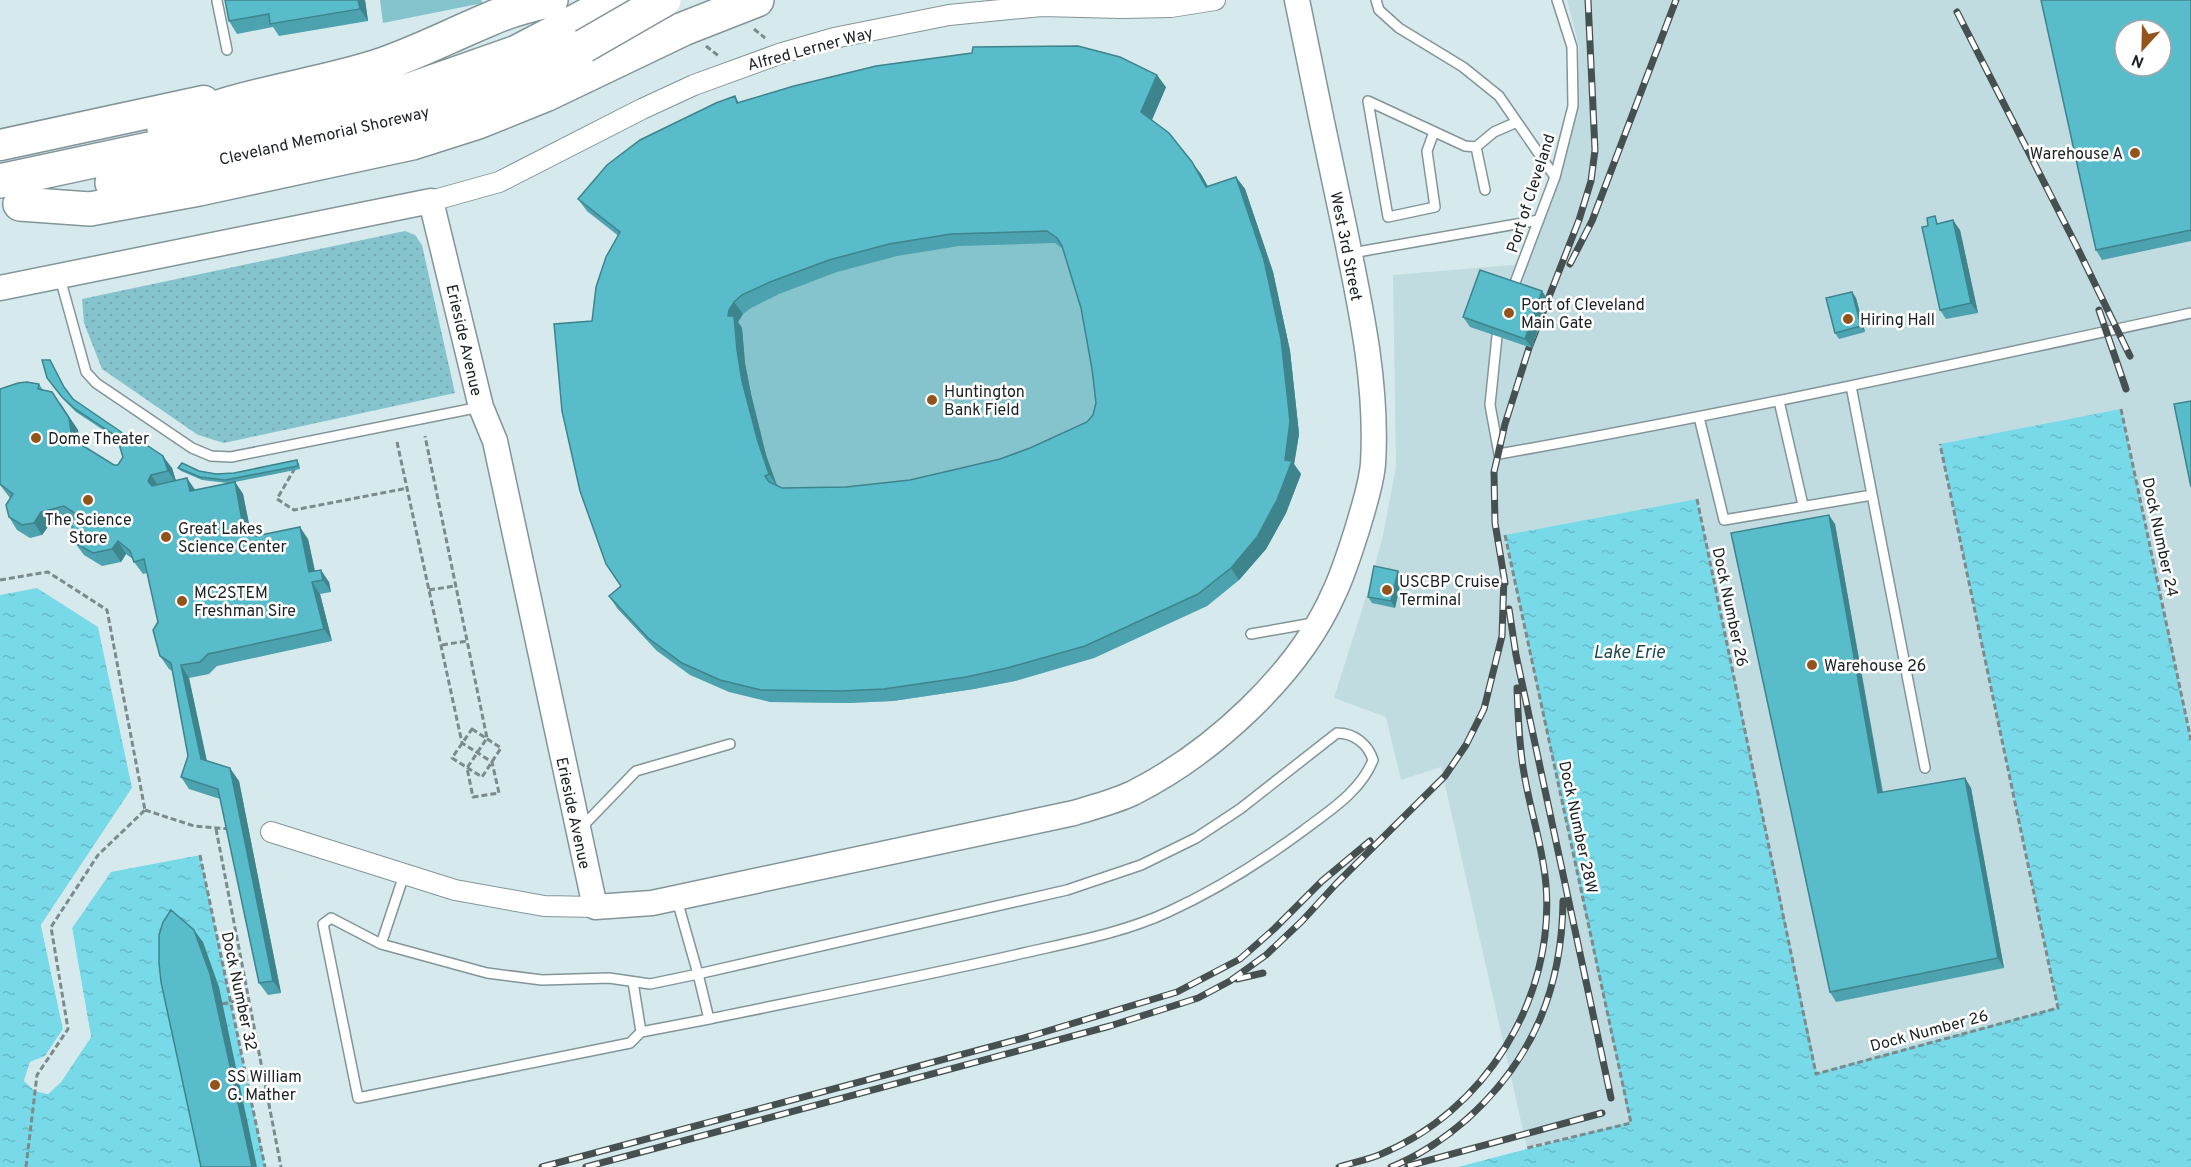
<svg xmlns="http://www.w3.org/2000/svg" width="2191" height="1167" viewBox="0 0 2191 1167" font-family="Overpass,sans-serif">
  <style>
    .built { fill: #c0dce1; fill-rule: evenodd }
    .grass { fill: #86c4cd }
    .park { fill: url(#park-dots) }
    .water { fill: url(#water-ripples) }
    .pier { fill: #d6eaed }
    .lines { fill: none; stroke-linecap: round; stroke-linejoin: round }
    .service-casing { stroke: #829598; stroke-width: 12 }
    .minor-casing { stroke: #829598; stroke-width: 22 }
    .tertiary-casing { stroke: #829598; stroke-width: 27 }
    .primary-casing { stroke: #829598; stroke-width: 33 }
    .motorway-casing { stroke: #829598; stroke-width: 36 }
    .path { stroke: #7c8a8c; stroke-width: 3; stroke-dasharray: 6 3; stroke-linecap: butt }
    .service { stroke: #fff; stroke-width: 9 }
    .minor { stroke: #fff; stroke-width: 20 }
    .tertiary { stroke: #fff; stroke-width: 24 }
    .primary { stroke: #fff; stroke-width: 30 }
    .motorway { stroke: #fff; stroke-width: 33 }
    .rail-casing { stroke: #465051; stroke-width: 7 }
    .rail { stroke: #fff; stroke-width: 4.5; stroke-dasharray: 14; stroke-linecap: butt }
    .motorway-bridge-casing { stroke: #829598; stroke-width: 36; stroke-linecap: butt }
    .path-bridge { stroke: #7c8a8c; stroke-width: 3; stroke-dasharray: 6 3; stroke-linecap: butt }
    .motorway-bridge { stroke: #fff; stroke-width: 33 }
    .wall { fill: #4ca2ae; fill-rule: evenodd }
    .shaded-wall { fill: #3e848d }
    .building { fill: #58bcca; stroke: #3e848d; stroke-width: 1.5; fill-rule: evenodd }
    .poi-dot { fill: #93541c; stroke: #fff; stroke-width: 2 }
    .labels { text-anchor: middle; stroke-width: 5; stroke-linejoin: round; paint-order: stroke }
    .street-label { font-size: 16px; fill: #1a2122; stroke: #fff }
    .poi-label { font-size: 16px; fill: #1a2122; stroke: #fff; text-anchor: start }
    .water-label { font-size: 18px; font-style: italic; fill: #1b494f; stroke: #fff }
  </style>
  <defs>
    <pattern id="park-dots" width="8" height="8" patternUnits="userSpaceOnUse" patternTransform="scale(1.5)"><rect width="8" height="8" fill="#86c4cd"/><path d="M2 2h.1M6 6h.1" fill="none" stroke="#73a8b0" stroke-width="1.8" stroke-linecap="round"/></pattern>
    <pattern id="water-ripples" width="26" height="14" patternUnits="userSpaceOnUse" patternTransform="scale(1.5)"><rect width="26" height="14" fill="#78dae9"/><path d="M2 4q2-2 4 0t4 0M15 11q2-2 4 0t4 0" fill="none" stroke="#67bbc8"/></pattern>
  </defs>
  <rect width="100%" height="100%" fill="#d6eaed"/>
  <path class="built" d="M 1567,0 L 2191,0 L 2191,740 L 2121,410 L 1940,444 L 2058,1008 L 1816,1074 L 1697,499 L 1505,535 L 1631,1123 L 1527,1148 L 1441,767 L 1401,780 L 1386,717 L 1334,698 L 1370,584 L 1383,535 L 1396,467 L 1393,275 L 1523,264 L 1562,155 L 1578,101 L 1579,46 ZM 2125,30 L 2161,30 L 2161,66 L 2125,66 Z"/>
  <path class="grass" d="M 380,0 L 481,0 L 483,3 L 383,23 Z
    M 1166,87 L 1150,124 L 1201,174 L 1215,199 L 1245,189 L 1273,272 L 1290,351 L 1299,434 L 1293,472 L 1301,474 L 1286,513 L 1266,549 L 1239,580 L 1207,606 L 1094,658 L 1015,681 L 974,689 L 893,701 L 849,703 L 770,702 L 657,651 L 617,608 L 630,598 L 614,577 L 589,503 L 628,244 L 587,211 L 601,194 Z"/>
  <path class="park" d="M 405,231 L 415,235 L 422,245 L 455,393 L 224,443 L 198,435 L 102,369 L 84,323 L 82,299 Z"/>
  <path class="water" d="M 2121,409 L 2191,740 L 2191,1167 L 1458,1167 L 1630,1122 L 1505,535 L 1697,499 L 1817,1073 L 2058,1007 L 1940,444 Z
    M 37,588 L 98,627 L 132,788 L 41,925 L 63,1029 L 45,1057 L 30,1062 L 24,1081 L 35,1091 L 48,1094 L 61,1082 L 91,1037 L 72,928 L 111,871 L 200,855 L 265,1167 L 0,1167 L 0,595 Z"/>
  <path class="pier" d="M 132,788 L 135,789 L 45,926 L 66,1029 L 47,1059 L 32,1064 L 27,1080 L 36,1089 L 47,1091 L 59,1080 L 88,1037 L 69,928 L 108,870 L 199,852 L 200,855 L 111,872 L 72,928 L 91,1037 L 61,1082 L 48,1094 L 35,1091 L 24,1081 L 30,1062 L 45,1056 L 63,1029 L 41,925 Z"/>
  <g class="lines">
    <g class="service-casing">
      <path id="service" d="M 1376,0 L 1379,10 L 1399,28 L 1463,67 L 1499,96 L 1555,177
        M 217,1 L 227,50
        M 1434,132 L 1427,151 L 1435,207 L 1388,217 L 1368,101 L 1465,146 L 1476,147
        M 1485,190 L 1476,147 L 1494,132 L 1517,122
        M 1352,253 L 1539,220
        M 60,278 L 86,372 L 96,383 L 192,448 L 211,456 L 231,457 L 480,407
        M 1513,288 L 1555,177 L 1573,106 L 1572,47 L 1557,0
        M 1497,336 L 1490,405 L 1499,454 C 1731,413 1961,363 2191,313
        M 1851,386 L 1925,768
        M 1779,401 L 1803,505
        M 1699,417 L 1724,520 L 1872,495
        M 1251,634 L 1313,623
        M 580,829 L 636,771 L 730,744
        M 404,875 L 381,944 L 487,973 L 542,980 L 609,978 L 650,984 L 698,974 L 1067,890 L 1141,865 L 1196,838 L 1240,809 L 1337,733 C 1354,733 1368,744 1373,760 C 1361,791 1329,811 1304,830 C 1262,861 1216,890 1168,912 C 1121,934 1066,943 1015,955 C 914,978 811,998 709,1019 L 698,974 L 677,900
        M 381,944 L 331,918 L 323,924 L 358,1098 L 630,1043 L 641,1032 L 709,1019
        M 633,982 L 641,1032"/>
    </g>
    <g class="minor-casing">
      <path id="minor" d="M 431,201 L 499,182 L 642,109 L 694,85 L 782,53 L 834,38 L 949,15 L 1042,6 L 1122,8 L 1171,7 L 1215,0
        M 271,832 L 455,890 L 544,906 L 595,907"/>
    </g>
    <g class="tertiary-casing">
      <path id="tertiary" d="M 0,288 L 431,201 L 481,407 L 495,441 L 595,907 L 652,903 L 1074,813 C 1093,807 1114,802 1133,793 C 1212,753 1298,675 1334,593 C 1344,572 1350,551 1357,530 C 1363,509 1371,486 1373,464 C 1378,384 1360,304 1344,226 C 1328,151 1312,75 1297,0"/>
    </g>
    <g class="primary-casing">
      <path id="primary" d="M 0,145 L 204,101"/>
    </g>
    <g class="motorway-casing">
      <path id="motorway" d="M 164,129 C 230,95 305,89 375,67 C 415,54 451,35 490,19 C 509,10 530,5 551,0
        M 0,181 L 345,107 L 409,90 L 517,52 L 616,0
        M 112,183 L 400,120 L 491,89 L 584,46
        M 20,204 L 90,209 L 199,189 L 412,143 L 478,122 L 545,95 L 683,29 L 757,0"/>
    </g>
    <path class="path" d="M 754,29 L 765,38
      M 706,46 L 720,57
      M 2121,409 L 2191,740
      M 397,442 L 462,743 L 492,762 L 499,793 L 473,797 L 467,768 L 487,738 L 425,436
      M 295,468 L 277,499 L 294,510 L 408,488
      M 1697,499 L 1816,1074 L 2058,1008 L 1940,444
      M 1505,535 L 1631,1123 L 1527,1148
      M 0,580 L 48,572 L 107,610 L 145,810
      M 429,590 L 455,586
      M 442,645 L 467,641
      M 472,729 L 501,748 L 482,777 L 452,758 Z
      M 145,810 L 194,826 L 231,829
      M 216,829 L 281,1167
      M 200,855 L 265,1167
      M 26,1167 L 37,1075 L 68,1029 L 51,927 L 98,855 L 145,810"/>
    <use href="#service" class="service"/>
    <use href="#minor" class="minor"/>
    <use href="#tertiary" class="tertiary"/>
    <use href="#primary" class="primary"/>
    <use href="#motorway" class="motorway"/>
    <g class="rail-casing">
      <path id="rail" d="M 1957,12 L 2076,245 L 2130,356
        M 1570,264 L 1592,221 L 1676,0
        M 2099,310 L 2126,389
        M 1505,583 L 1495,523 L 1494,472 L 1505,424 L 1529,348 L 1579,220 L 1591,181 L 1595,150 L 1588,0
        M 1509,609 L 1516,655 L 1611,1098
        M 1237,979 L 1263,973
        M 1408,1166 L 1602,1113
        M 542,1167 L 1031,1036 L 1177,992 L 1240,959 L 1274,929 L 1322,881 L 1370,841
        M 586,1167 L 1110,1026 L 1198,998 L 1230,981 L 1266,955 L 1302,921 L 1337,883 L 1445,776 L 1466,745 L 1484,709 L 1502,636 L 1504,576
        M 1339,1167 C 1352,1163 1366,1160 1379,1155 C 1485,1112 1555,999 1546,885 C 1543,847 1530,810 1524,773 C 1519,745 1518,716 1517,688
        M 1391,1167 C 1419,1156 1444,1139 1467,1119 C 1533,1060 1562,988 1563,901"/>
    </g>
    <use href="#rail" class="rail"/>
    <g class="motorway-bridge-casing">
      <path id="motorway-bridge" d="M 584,46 L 664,0"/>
    </g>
    <path class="path-bridge" d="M 222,1004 L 248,998"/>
    <use href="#motorway-bridge" class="motorway-bridge"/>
  </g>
  <path class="wall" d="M 225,0 L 365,0 L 368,21 L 279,36 L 273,27 L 237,34 L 229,21 Z
    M 2191,0 L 2191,241 L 2102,260 L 2096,250 Z
    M 1166,87 L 1152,120 L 1192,162 L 1208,187 L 1236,177 L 1245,189 L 1273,272 L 1290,351 L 1299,434 L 1294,464 L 1301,474 L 1286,513 L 1266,549 L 1239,580 L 1207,606 L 1094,658 L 1015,681 L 974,689 L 893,701 L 849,703 L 770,702 L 729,692 L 690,675 L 657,651 L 617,608 L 609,596 L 621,586 L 592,321 L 618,235 L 587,211 L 578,199 L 735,96 L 739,103 ZM 1055,243 L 1063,249 L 1081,308 L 1092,369 L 1096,403 L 1093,415 L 1087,422 L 1030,448 L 1000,459 L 910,480 L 846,487 L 782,488 L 777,485 L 766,455 L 751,394 L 745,363 L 742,328 L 738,322 L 743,314 L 751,308 L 779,294 L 837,272 L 897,256 L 959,246 Z
    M 1940,223 L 1960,230 L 1978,313 L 1946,319 L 1940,310 Z
    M 1542,291 L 1548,300 L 1532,348 L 1470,327 L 1463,317 Z
    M 1852,292 L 1856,298 L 1865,332 L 1839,339 L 1835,333 Z
    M 50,360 L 65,389 L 73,399 L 172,468 L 176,481 L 195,490 L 227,483 L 202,480 L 181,471 L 178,468 L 216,474 L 234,473 L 299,463 L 300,469 L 235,482 L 243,494 L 249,525 L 261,535 L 308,539 L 315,571 L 329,582 L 331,592 L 320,594 L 332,641 L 217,666 L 209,674 L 189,678 L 207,761 L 239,781 L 281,993 L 268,995 L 259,983 L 220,799 L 189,789 L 181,777 L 188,756 L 172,671 L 169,669 L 160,656 L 158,622 L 147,573 L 143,574 L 134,562 L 133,559 L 126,554 L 121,562 L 102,566 L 84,555 L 75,543 L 72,518 L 50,524 L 42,535 L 30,538 L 17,530 L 9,517 L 10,498 L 0,485 L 39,384 L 43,390 L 61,404 L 78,430 L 80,444 L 114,465 L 118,465 L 123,457 L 120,441 L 76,412 L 64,400 L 47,378 Z
    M 1835,524 L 1883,792 L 1965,778 L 1971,788 L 2004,968 L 1836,1002 L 1830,992 Z
    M 1402,577 L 1395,608 L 1372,603 L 1368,597 Z"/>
  <path class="shaded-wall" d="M 358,0 L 365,0 L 368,21 L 360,9 Z
    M 1157,75 L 1166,87 L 1150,124 L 1141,112 Z
    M 1192,162 L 1201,174 L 1215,199 L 1206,187 Z
    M 1236,177 L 1245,189 L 1273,272 L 1290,351 L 1299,434 L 1294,464 L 1301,474 L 1286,513 L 1266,549 L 1239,580 L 1231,568 L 1285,460 Z
    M 1953,220 L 1960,230 L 1978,313 L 1971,303 Z
    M 1542,291 L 1548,300 L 1532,348 L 1525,339 Z
    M 1852,292 L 1856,298 L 1865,332 L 1861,326 Z
    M 734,302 L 743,314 L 738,322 L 742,328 L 745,363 L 751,394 L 766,455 L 777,486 L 769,474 L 758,442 L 742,381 L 728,316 L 729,310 Z
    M 52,392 L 78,430 L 81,451 L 72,439 Z
    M 163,456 L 172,468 L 177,484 L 168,471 Z
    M 151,475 L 160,488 L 157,493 L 148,481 Z
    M 187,478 L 196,491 L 190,491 Z
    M 235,482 L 243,494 L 252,538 L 243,526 Z
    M 41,512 L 50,524 L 42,535 L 34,523 Z
    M 1829,515 L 1835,524 L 1884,802 L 1878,793 Z
    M 254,524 L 262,536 L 256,536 Z
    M 300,527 L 308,539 L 317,581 L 309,572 Z
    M 118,541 L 126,554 L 121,562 L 112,549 Z
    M 321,570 L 329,582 L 331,592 L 323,580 Z
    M 1398,571 L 1402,577 L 1395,608 L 1391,601 Z
    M 312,582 L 320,594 L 332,641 L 324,629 Z
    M 181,665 L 189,678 L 209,772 L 201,759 Z
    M 230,768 L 239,781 L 281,993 L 273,981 Z
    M 1965,778 L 1971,788 L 2004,968 L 1998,958 Z
    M 194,930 L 203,942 L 219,987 L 257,1167 L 252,1167 Z"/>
  <path class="building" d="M 225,0 L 358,0 L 360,9 L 270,24 L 269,14 L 229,21 Z
    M 2041,0 L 2191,0 L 2191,230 L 2096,250 ZM 2125,30 L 2161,30 L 2161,66 L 2125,66 Z
    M 1078,46 L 1120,57 L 1157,75 L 1141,112 L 1169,133 L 1192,162 L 1206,187 L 1236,177 L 1264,260 L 1281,339 L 1290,421 L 1285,460 L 1292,461 L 1277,500 L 1257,537 L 1231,568 L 1198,594 L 1085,646 L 1007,668 L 966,677 L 884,689 L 841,691 L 761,690 L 720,680 L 682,663 L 648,638 L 609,596 L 621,586 L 606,564 L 580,491 L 562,411 L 554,324 L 592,321 L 596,287 L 606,257 L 620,232 L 578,199 L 607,165 L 640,140 L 716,103 L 735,96 L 737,103 L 794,86 L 876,66 L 972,53 L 973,47 ZM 1047,231 L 1057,238 L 1062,246 L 1081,308 L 1092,369 L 1096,403 L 1093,415 L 1087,422 L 1030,448 L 1000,459 L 910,480 L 846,487 L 782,488 L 769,482 L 765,476 L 769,474 L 758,442 L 742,381 L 737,350 L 734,316 L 728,316 L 729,310 L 734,302 L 742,295 L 770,282 L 829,260 L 889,244 L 951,234 Z
    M 1935,216 L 1937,224 L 1953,220 L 1971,303 L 1940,310 L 1922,227 L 1928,226 L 1927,218 Z
    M 1480,270 L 1542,291 L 1525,339 L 1463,317 Z
    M 1852,292 L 1861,326 L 1835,333 L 1826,298 Z
    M 42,360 L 50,360 L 64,387 L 73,399 L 130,438 L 129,439 L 122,440 L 74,408 L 62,397 L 47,378 Z
    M 27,382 L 39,384 L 38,389 L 52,392 L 69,418 L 72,439 L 114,465 L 118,465 L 123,457 L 118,441 L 136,438 L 163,456 L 168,471 L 151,475 L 148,481 L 152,486 L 187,478 L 190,491 L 235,482 L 243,526 L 254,524 L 256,536 L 300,527 L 309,572 L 321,570 L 323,580 L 312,582 L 324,629 L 208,654 L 200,662 L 181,665 L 201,759 L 230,768 L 273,981 L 259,983 L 218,789 L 181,777 L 188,756 L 171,663 L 160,656 L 153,630 L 158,622 L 144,559 L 134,562 L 130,551 L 118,541 L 112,549 L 93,553 L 75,543 L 71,522 L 76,514 L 64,506 L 41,512 L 34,523 L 22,525 L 9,517 L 6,505 L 13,494 L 0,484 L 0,389 L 18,383 Z
    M 2191,401 L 2191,487 L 2174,404 Z
    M 297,460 L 298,466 L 225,480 L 200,477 L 178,468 L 182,463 L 199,471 L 216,474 L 234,473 Z
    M 1829,515 L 1878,793 L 1965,778 L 1998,958 L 1830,992 L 1731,533 Z
    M 1374,566 L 1398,571 L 1391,601 L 1368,597 Z
    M 171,910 L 194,930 L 210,974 L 252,1167 L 201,1167 L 161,982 L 159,963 L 159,935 L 163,922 Z"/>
  <g class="poi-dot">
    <circle cx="2135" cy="153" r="6"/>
    <circle cx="1509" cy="313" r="6"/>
    <circle cx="1848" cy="319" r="6"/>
    <circle cx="932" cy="400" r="6"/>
    <circle cx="36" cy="438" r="6"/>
    <circle cx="88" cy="500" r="6"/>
    <circle cx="166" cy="537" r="6"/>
    <circle cx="1387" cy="590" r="6"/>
    <circle cx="182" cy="601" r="6"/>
    <circle cx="1812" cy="665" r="6"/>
    <circle cx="215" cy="1085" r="6"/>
  </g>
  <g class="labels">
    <g class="street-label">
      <text transform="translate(810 48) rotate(-15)" y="6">Alfred Lerner Way</text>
      <text transform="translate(324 135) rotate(-13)" y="6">Cleveland Memorial Shoreway</text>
      <text transform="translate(1530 193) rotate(-72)" y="6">Port of Cleveland</text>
      <text transform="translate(1347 246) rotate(79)" y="6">West 3rd Street</text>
      <text transform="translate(465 340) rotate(77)" y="6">Erieside Avenue</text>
      <text transform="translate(2161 537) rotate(78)" y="6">Dock Number 24</text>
      <text transform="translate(1731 607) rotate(78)" y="6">Dock Number 26</text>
      <text transform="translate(574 813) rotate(78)" y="6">Erieside Avenue</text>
      <text transform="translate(1579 827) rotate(78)" y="6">Dock Number 28W</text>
      <text transform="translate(240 991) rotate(78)" y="6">Dock Number 32</text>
      <text transform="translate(1929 1030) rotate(-15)" y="6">Dock Number 26</text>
    </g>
    <g class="poi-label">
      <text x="2123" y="159" text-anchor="end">Warehouse A</text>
      <text x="1521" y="310">Port of Cleveland<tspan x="1521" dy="18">Main Gate</tspan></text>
      <text x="1860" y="325">Hiring Hall</text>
      <text x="944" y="397">Huntington<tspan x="944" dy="18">Bank Field</tspan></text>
      <text x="48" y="444">Dome Theater</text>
      <text x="88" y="525" text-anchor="middle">The Science<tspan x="88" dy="18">Store</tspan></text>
      <text x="178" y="534">Great Lakes<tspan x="178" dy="18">Science Center</tspan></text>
      <text x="1399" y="587">USCBP Cruise<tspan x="1399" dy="18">Terminal</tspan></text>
      <text x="194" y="598">MC2STEM<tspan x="194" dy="18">Freshman Sire</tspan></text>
      <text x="1824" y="671">Warehouse 26</text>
      <text x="227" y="1082">SS William<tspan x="227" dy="18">G. Mather</tspan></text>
    </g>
    <g class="water-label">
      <text x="1629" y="658">Lake Erie</text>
    </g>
  </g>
  <g transform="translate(2143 48) rotate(202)"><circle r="28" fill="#ffffff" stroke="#a3a6a7" stroke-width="1.5"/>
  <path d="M0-4.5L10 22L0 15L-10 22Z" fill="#93541c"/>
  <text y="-9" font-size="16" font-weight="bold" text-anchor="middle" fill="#1a2122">N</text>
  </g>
</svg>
